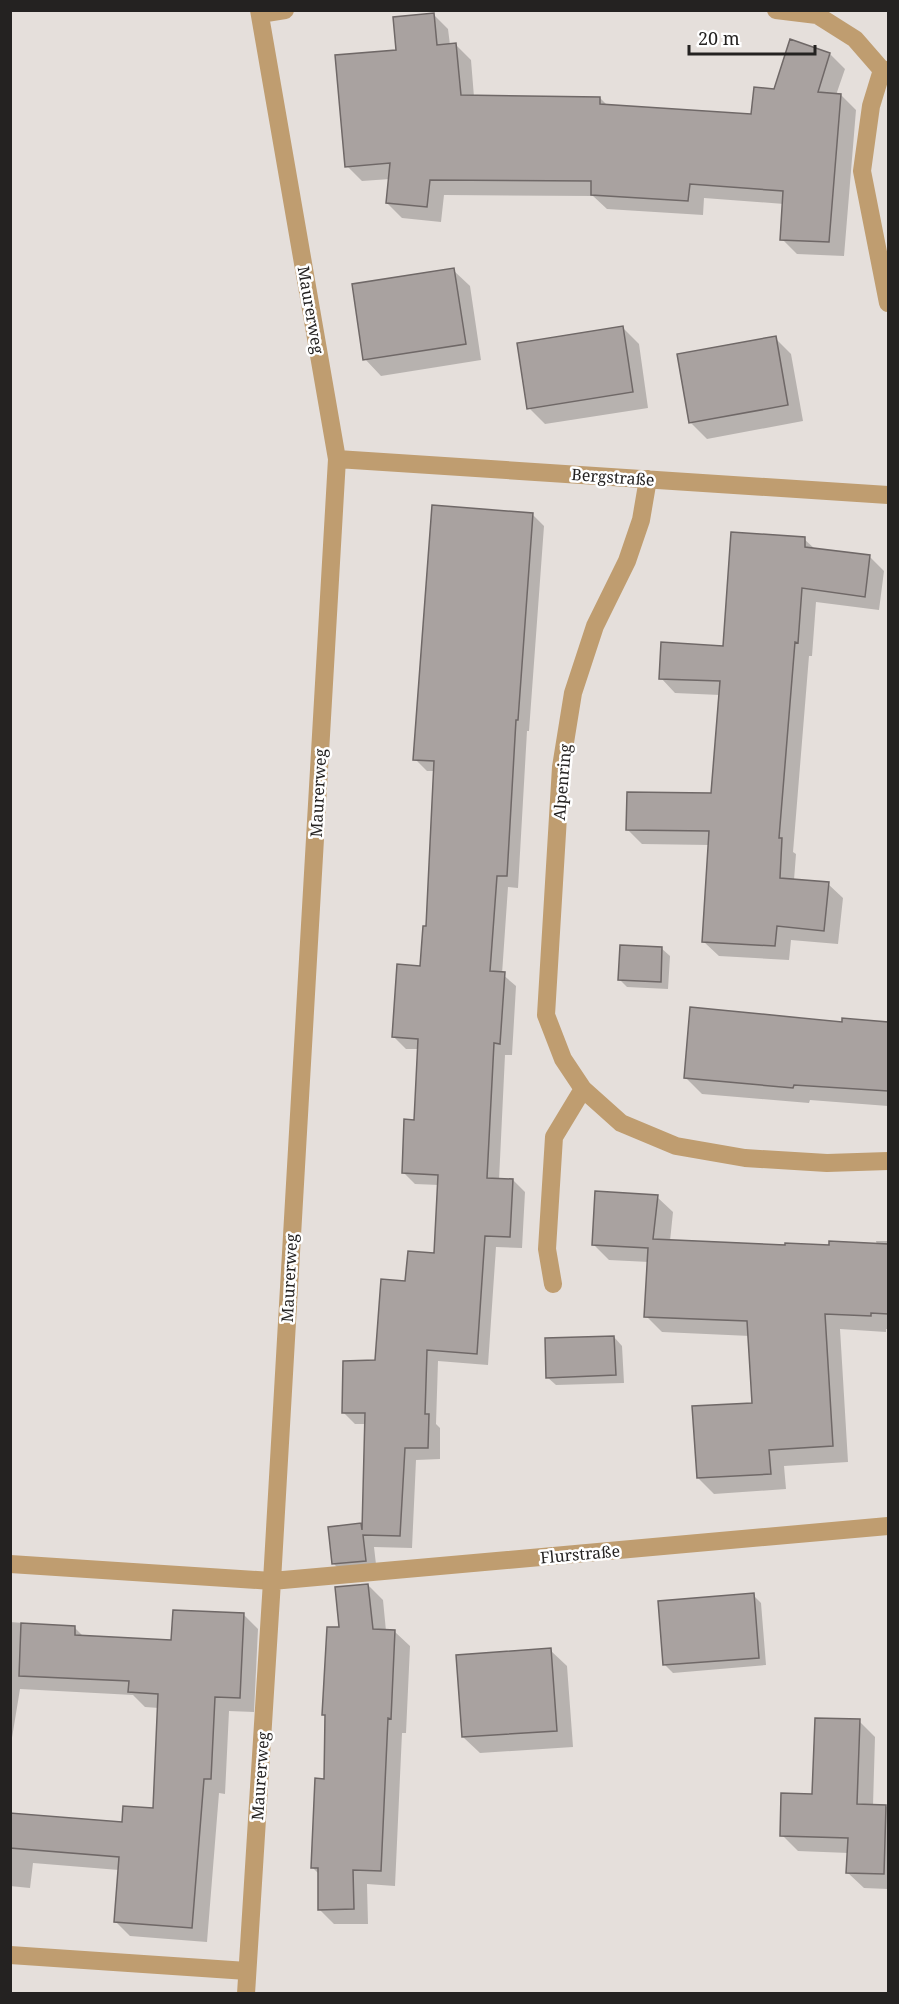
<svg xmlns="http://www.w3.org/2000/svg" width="899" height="2004" viewBox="0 0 899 2004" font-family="'Noto Serif',serif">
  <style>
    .shadow { fill: #0003 }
    .building { fill: #a9a2a0; stroke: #6f6867; stroke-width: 1.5 }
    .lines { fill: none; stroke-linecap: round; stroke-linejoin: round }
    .service { stroke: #bf9d70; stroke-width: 18 }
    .minor { stroke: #bf9d70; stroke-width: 18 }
    .labels { text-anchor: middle; stroke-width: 5; stroke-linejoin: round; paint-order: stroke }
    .street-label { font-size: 16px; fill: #242221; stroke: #fff }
  </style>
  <rect width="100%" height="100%" fill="#e5dfdb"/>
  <path class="shadow" d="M 433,14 L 448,29 L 450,45 L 456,45 L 471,60 L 474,97 L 600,98 L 608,106 L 753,115 L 775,91 L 830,54 L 845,69 L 836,95 L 841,95 L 856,110 L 844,256 L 797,254 L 782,239 L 784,204 L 704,198 L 703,215 L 607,209 L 593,196 L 444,195 L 441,222 L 402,218 L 387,203 L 390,179 L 362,181 L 347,166 L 397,51 Z
    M 453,270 L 470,286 L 481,360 L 381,376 L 365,359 Z
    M 622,327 L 639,344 L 648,408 L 545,424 L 529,408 Z
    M 775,338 L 791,354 L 803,421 L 707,439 L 690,422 Z
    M 532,514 L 544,526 L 529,731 L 527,731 L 518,888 L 508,887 L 502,974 L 516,986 L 512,1055 L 505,1055 L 499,1180 L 513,1180 L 525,1192 L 522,1248 L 496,1247 L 488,1365 L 438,1361 L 436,1424 L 440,1428 L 440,1459 L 416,1460 L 412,1548 L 374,1547 L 377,1573 L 346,1576 L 334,1564 L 361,1525 L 363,1528 L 366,1424 L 355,1424 L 343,1412 L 377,1361 L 407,1283 L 435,1255 L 439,1185 L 415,1184 L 403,1172 L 415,1122 L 419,1049 L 406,1049 L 394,1037 L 422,967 L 427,928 L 435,771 L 427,771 L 415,759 Z
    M 804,539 L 815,549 L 869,556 L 884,571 L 879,610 L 816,602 L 812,656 L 809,656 L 793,852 L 796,854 L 794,880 L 828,884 L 843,898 L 838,944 L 791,940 L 789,960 L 719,956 L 704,942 L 710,845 L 642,844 L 627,829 L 712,795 L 720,695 L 675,693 L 661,678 L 725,647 Z
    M 661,948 L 670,956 L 668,989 L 627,987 L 619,979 Z
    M 844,1020 L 888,1023 L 888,1106 L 810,1100 L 809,1103 L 702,1094 L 685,1077 L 844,1024 Z
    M 657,1197 L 673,1212 L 670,1241 L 830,1246 L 877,1245 L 876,1241 L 888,1241 L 888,1329 L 886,1329 L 886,1332 L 840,1329 L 848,1462 L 784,1466 L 786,1489 L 714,1494 L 698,1478 L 753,1404 L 750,1336 L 662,1332 L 646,1316 L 649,1262 L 609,1260 L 593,1244 Z
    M 614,1337 L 622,1346 L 624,1383 L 556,1385 L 547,1377 Z
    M 368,1585 L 383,1600 L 386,1631 L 395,1632 L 410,1646 L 406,1733 L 402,1733 L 395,1886 L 367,1884 L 368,1924 L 334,1924 L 319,1909 L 319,1874 L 312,1867 L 326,1780 L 326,1717 L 324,1715 L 340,1629 Z
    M 753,1595 L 761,1603 L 766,1665 L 673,1673 L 665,1665 Z
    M 243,1614 L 258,1629 L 254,1712 L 229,1711 L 225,1794 L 219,1793 L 207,1942 L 130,1936 L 115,1921 L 119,1870 L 33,1863 L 30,1888 L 10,1886 L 10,1813 L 123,1823 L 154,1810 L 159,1708 L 145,1707 L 133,1695 L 20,1689 L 10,1750 L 10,1622 L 74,1627 L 84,1637 L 173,1641 Z
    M 550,1650 L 567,1666 L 573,1747 L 480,1753 L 463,1737 Z
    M 859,1721 L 875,1737 L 873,1806 L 888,1807 L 888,1889 L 864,1888 L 848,1873 L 849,1853 L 798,1851 L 782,1835 L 813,1796 Z"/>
  <path class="building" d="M 434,13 L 437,45 L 456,43 L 461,95 L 600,97 L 600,104 L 751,114 L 754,87 L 774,89 L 790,39 L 830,53 L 818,92 L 841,94 L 829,242 L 780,240 L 783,191 L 690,184 L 688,201 L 591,195 L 591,181 L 430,180 L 427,207 L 386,203 L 390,163 L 345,167 L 335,55 L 396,50 L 393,17 Z
    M 454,268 L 466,344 L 363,360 L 352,284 Z
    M 623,326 L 633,392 L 527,409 L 517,343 Z
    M 776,336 L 788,405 L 689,423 L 677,354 Z
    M 432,505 L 533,513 L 518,720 L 516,720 L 507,876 L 497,876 L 490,971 L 505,972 L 500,1044 L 494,1043 L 487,1178 L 513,1179 L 510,1237 L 485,1236 L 477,1354 L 427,1350 L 425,1414 L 429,1414 L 428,1448 L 405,1448 L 400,1536 L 363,1535 L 366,1561 L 332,1564 L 328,1527 L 361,1523 L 362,1530 L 365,1413 L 342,1413 L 343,1361 L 375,1360 L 381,1279 L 405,1281 L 408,1251 L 434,1253 L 438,1175 L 402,1173 L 404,1119 L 414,1120 L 418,1039 L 392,1037 L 397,964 L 420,966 L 423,926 L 426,926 L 434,761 L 413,760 Z
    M 731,532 L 805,537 L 805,547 L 870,555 L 865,597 L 802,588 L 798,643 L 795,642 L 779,838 L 782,838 L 780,878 L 829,882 L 824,931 L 777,926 L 775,946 L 702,942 L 709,831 L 626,830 L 627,792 L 711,793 L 720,681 L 659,679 L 661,642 L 723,646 Z
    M 620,945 L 662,947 L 661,982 L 618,980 Z
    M 690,1007 L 842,1022 L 842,1018 L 888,1022 L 888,1091 L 794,1085 L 793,1088 L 684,1078 Z
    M 595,1191 L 658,1195 L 653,1239 L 785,1245 L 785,1243 L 829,1245 L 829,1241 L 888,1244 L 888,1314 L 871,1313 L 871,1316 L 825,1314 L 833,1446 L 769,1450 L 771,1474 L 697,1478 L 692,1406 L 752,1403 L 747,1321 L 644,1317 L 648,1248 L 592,1245 Z
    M 614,1336 L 616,1375 L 546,1378 L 545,1338 Z
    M 368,1584 L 373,1629 L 395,1630 L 391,1719 L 388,1718 L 381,1871 L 353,1870 L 354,1909 L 318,1910 L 318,1868 L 311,1868 L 315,1778 L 324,1779 L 325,1715 L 322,1715 L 327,1627 L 339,1627 L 335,1587 Z
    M 754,1593 L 759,1658 L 663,1665 L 658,1601 Z
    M 173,1610 L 244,1613 L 240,1698 L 215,1697 L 211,1779 L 204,1779 L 192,1928 L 114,1922 L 119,1857 L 10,1848 L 10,1813 L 122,1822 L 123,1806 L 153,1808 L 158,1694 L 128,1692 L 129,1681 L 19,1676 L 21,1623 L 75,1626 L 75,1635 L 171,1640 Z
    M 551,1648 L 557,1731 L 462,1737 L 456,1655 Z
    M 815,1718 L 860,1719 L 857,1804 L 886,1805 L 884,1874 L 846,1873 L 848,1838 L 780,1836 L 781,1793 L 812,1794 Z"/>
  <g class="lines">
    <path class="service" d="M 10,1564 L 272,1581
      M 10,1955 L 247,1971"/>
    <path class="minor" d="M 776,10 L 817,15 L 855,39 L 882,70 L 888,70
      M 260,14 L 285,10
      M 882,70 L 871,106 L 862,171 L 888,303
      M 337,459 L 888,495
      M 648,479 L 641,520 L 627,561 L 595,626 L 573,693 L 561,767 L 546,1015 L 563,1059 L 583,1089 L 621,1123 L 676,1146 L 745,1158 L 827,1163 L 888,1161
      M 553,1284 L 547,1249 L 554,1137 L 583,1089
      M 272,1581 L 888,1526
      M 246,1994 L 272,1581 L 337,459 L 259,10"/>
  </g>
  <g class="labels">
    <g class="street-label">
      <text transform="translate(311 310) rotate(80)" y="6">Maurerweg</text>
      <text transform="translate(613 477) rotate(4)" y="6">Bergstraße</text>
      <text transform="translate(562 782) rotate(-85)" y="6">Alpenring</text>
      <text transform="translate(318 793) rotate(-87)" y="6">Maurerweg</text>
      <text transform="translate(289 1278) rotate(-87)" y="6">Maurerweg</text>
      <text transform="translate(580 1554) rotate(-5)" y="6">Flurstraße</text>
      <text transform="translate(260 1776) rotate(-86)" y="6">Maurerweg</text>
    </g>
  </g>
  <rect width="899" height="2004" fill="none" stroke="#242221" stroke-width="24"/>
  <path d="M689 45v9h126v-9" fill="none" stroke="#242221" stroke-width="3"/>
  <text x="698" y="45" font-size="18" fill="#242221" stroke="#ffffff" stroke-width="4.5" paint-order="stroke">20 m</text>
</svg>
